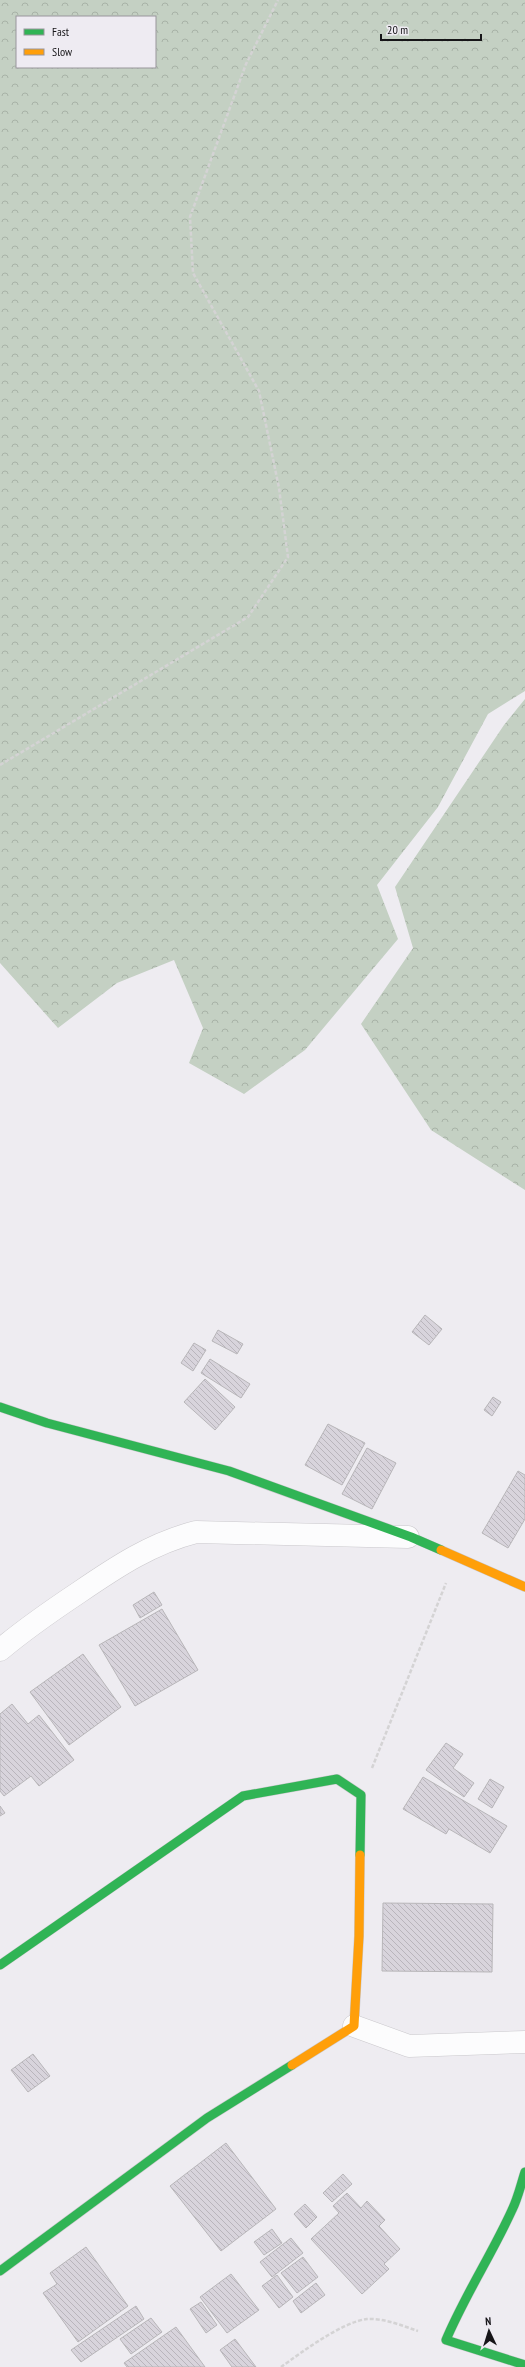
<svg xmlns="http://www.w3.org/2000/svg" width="525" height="2367" viewBox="0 0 525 2367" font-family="'PT Sans Narrow',sans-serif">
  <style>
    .forest { fill: url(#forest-crowns); fill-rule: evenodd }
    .building { fill: url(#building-back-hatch); stroke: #b8b6b9 }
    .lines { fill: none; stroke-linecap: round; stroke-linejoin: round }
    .street-casing { stroke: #cac8cc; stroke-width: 23 }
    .fast-casing { stroke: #cac8cc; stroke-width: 10 }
    .slow-casing { stroke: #cac8cc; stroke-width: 10 }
    .path { stroke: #d4d3d4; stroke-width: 2.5; stroke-dasharray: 4 2; stroke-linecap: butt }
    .street { stroke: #fcfcfd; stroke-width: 22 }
    .fast { stroke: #30b455; stroke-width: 9 }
    .slow { stroke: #ff9f0a; stroke-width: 9 }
  </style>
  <defs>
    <pattern id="forest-crowns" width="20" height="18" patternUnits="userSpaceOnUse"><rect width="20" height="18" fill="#c4d0c3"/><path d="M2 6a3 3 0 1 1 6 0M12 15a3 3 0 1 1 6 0" fill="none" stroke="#a8b2a7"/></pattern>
    <pattern id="building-back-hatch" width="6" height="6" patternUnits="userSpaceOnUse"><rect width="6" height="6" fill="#d8d4dc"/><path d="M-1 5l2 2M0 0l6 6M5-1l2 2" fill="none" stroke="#b9b5bc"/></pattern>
  </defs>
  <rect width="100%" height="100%" fill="#eeecf1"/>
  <path class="forest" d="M 0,0 L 525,0 L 525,691 L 488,714 L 438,807 L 377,885 L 398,939 L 305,1050 L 244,1094 L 189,1063 L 203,1028 L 174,960 L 117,983 L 58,1028 L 0,963 ZM 17,17 L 155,17 L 155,67 L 17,67 Z
    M 525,699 L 525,1190 L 431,1130 L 361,1024 L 413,948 L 395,887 L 504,725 Z"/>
  <path class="building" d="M 425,1315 L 442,1329 L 429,1345 L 412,1332 Z
    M 218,1330 L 243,1344 L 237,1354 L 212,1341 Z
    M 194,1343 L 206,1350 L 193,1371 L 181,1363 Z
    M 210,1359 L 250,1384 L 241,1398 L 201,1373 Z
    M 205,1379 L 235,1407 L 215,1430 L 184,1402 Z
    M 493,1397 L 501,1402 L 492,1416 L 484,1410 Z
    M 328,1424 L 365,1443 L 342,1485 L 305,1465 Z
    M 367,1448 L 396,1463 L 372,1509 L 342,1494 Z
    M 518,1471 L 525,1475 L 525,1519 L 508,1548 L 482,1533 Z
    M 154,1592 L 162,1605 L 140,1618 L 133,1605 Z
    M 162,1609 L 198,1670 L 135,1706 L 99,1645 Z
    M 83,1654 L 121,1707 L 69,1745 L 30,1692 Z
    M 12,1704 L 28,1724 L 39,1715 L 74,1760 L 39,1786 L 31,1776 L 4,1796 L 0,1791 L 0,1714 Z
    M 446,1743 L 463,1754 L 453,1768 L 474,1783 L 464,1797 L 426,1770 Z
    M 423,1777 L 507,1826 L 490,1853 L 449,1829 L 446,1834 L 403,1809 Z
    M 490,1779 L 504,1787 L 492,1808 L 478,1799 Z
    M 0,1806 L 5,1813 L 0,1816 Z
    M 383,1903 L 493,1904 L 492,1972 L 382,1971 Z
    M 33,2054 L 50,2076 L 28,2092 L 11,2070 Z
    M 226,2143 L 276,2209 L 221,2251 L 170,2186 Z
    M 343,2174 L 352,2184 L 332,2202 L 323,2193 Z
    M 347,2193 L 361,2208 L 367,2201 L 385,2220 L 379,2226 L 400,2249 L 384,2264 L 389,2269 L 362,2294 L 311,2239 L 339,2213 L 333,2206 Z
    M 305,2204 L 317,2217 L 306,2228 L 294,2214 Z
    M 272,2229 L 282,2243 L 264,2255 L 254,2242 Z
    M 291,2238 L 303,2253 L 272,2277 L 260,2262 Z
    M 86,2247 L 128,2306 L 78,2342 L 43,2293 L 57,2284 L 50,2273 Z
    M 303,2257 L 318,2277 L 297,2293 L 281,2273 Z
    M 231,2274 L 259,2310 L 227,2333 L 200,2297 Z
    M 277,2275 L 293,2297 L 279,2308 L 262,2286 Z
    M 316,2283 L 325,2295 L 301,2313 L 293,2301 Z
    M 201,2302 L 217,2325 L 206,2333 L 190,2309 Z
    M 136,2306 L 144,2319 L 81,2362 L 71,2350 Z
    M 151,2318 L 162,2332 L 131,2354 L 120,2339 Z
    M 176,2327 L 205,2367 L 127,2367 L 124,2363 Z
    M 235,2339 L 256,2367 L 232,2367 L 220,2350 Z"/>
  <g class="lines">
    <g class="street-casing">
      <path id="street" d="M 0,1650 C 25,1629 51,1611 78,1593 C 116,1567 152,1543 196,1532 L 408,1537
        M 354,2026 L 409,2046 L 525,2042"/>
    </g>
    <g class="fast-casing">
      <path id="fast" d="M 0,1407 L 47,1423 L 229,1471 L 411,1537 L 441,1550
        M 0,1965 L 243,1796 L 337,1779 L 361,1795 L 360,1855
        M 525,2172 C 521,2184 518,2198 512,2210 C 492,2254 465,2295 446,2340 L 525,2365
        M 0,2271 L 207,2118 L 292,2065"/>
    </g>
    <g class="slow-casing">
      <path id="slow" d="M 441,1550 L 525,1587
        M 292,2065 L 354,2026 L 359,1936 L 360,1855"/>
    </g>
    <path class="path" d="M 0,765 L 248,617 L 288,557 L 279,488 L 259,391 L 193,273 L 190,217 L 246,64 L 278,0
      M 372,1768 L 446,1583
      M 281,2367 C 302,2352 342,2322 367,2319 C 384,2318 403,2326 418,2331"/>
    <use href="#street" class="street"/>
    <use href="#fast" class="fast"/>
    <use href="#slow" class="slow"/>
  </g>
  <rect x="16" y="16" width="140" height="52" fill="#eeebf2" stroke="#98959b"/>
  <rect x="24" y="29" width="20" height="6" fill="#30b455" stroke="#98959b"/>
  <text x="52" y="36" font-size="12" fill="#161518">Fast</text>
  <rect x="24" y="49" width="20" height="6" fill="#ff9f0a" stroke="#98959b"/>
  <text x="52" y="56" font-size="12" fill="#161518">Slow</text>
  <g transform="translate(489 2331) rotate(356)" stroke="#eeebf2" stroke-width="3" paint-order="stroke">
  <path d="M0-3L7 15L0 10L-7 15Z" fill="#161518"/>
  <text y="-6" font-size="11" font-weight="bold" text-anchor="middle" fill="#161518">N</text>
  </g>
  <path d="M381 34v6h100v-6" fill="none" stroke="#161518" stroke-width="2"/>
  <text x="387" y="34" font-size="12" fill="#161518" stroke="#eeebf2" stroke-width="3" paint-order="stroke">20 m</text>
</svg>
